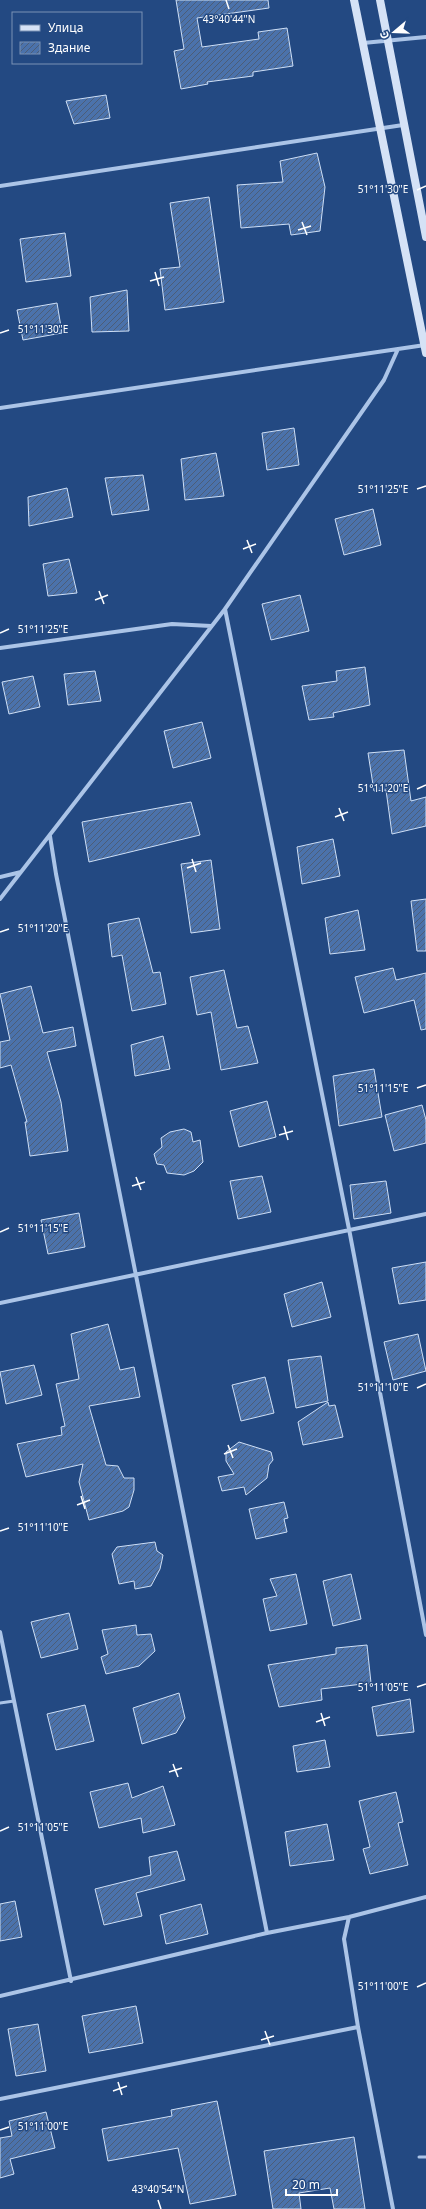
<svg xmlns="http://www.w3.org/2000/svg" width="426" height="2209" viewBox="0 0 426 2209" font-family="'Noto Sans',sans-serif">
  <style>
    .building { fill: url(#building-hatch); stroke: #cedff6 }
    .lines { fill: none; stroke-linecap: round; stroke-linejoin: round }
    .lane { stroke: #abc4e7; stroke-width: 3 }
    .street { stroke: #abc4e7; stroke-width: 4 }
    .secondary { stroke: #d5e2f6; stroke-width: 8 }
    .ticks { fill: none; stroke: #fff; stroke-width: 1.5 }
    .ticks-label { font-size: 10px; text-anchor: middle; fill: #fff; stroke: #234982; stroke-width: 3; stroke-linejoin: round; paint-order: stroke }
  </style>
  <defs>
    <pattern id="building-hatch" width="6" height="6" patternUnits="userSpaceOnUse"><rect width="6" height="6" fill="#4b72ab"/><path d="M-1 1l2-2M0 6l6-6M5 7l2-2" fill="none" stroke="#4c5d77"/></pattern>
  </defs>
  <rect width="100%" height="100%" fill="#234982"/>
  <path class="building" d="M 176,0 L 268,0 L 269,8 L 197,18 L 202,47 L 259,39 L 258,32 L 287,28 L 293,66 L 253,72 L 253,76 L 207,82 L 208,84 L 181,89 L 174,51 L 184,49 Z
    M 106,95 L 110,118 L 74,124 L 66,101 Z
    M 317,153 L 325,187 L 320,231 L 291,235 L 289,224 L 241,228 L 237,185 L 283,182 L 280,161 Z
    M 209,197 L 224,302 L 165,310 L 160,269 L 180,267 L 170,203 Z
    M 65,233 L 71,276 L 26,282 L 20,239 Z
    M 127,290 L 129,331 L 92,332 L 90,297 Z
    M 57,303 L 62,333 L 23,340 L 17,310 Z
    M 294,428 L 299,465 L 267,470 L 262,433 Z
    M 216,453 L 224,496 L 185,500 L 181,459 Z
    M 143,475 L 149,510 L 112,515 L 105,478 Z
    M 67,488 L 73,517 L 29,526 L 28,497 Z
    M 373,509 L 381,545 L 344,555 L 335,519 Z
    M 69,559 L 77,593 L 48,596 L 43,564 Z
    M 300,595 L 309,631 L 271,640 L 262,604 Z
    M 365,667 L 370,705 L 333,713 L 334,717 L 309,720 L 302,686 L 337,681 L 336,671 Z
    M 95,671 L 101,701 L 68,705 L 64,674 Z
    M 33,676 L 40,707 L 9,714 L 2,682 Z
    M 202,722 L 211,758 L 173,768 L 164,731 Z
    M 404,750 L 411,801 L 426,797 L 426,826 L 392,834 L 386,790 L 374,791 L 368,753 Z
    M 191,802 L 200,835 L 89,862 L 82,822 Z
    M 333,839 L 340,876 L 302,884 L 297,847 Z
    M 211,860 L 220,929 L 191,933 L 181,864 Z
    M 426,899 L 426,951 L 417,951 L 411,901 Z
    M 358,910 L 365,950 L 330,954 L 325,918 Z
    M 139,918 L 153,973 L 160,972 L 166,1004 L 132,1011 L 122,955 L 112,957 L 108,924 Z
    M 393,968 L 396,980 L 426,973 L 426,1029 L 421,1030 L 414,1000 L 364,1013 L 355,977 Z
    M 224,970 L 237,1028 L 248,1026 L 258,1063 L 221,1070 L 211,1012 L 197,1015 L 190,977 Z
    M 31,986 L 43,1033 L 73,1027 L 76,1046 L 47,1052 L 61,1102 L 68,1151 L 30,1156 L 25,1122 L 27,1122 L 11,1065 L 0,1068 L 0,1042 L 10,1040 L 0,994 Z
    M 163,1036 L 170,1069 L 135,1076 L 131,1045 Z
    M 374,1069 L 382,1117 L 339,1126 L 333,1076 Z
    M 267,1101 L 276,1137 L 239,1147 L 230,1111 Z
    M 422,1105 L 426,1120 L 426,1143 L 394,1151 L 385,1115 Z
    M 184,1129 L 191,1132 L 193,1142 L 200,1140 L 203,1162 L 194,1171 L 184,1175 L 167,1173 L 164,1165 L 157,1164 L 154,1154 L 162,1147 L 161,1138 L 170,1132 Z
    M 262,1176 L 271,1212 L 238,1219 L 230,1181 Z
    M 386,1181 L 391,1213 L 354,1219 L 350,1185 Z
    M 79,1213 L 85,1247 L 48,1254 L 41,1220 Z
    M 426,1262 L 426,1300 L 399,1304 L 392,1268 Z
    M 322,1282 L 331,1317 L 292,1327 L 284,1294 Z
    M 108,1324 L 120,1370 L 134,1367 L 140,1397 L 89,1406 L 106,1465 L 118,1466 L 124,1478 L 134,1478 L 134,1490 L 129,1507 L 123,1511 L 89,1520 L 79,1482 L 83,1464 L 26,1477 L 17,1444 L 62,1435 L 61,1427 L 65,1426 L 56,1384 L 79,1379 L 71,1334 Z
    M 418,1334 L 426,1371 L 393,1380 L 384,1342 Z
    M 321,1356 L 328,1401 L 296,1408 L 288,1360 Z
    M 34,1365 L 42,1395 L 6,1404 L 0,1372 Z
    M 265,1377 L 274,1413 L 241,1421 L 232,1385 Z
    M 328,1402 L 329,1406 L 335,1405 L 343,1437 L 303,1445 L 298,1422 Z
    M 239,1442 L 271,1452 L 273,1460 L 269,1465 L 267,1478 L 246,1495 L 244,1487 L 222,1491 L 218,1477 L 234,1474 L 226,1461 L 226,1452 Z
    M 284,1502 L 288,1518 L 284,1519 L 287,1532 L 256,1539 L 249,1509 Z
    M 155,1542 L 157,1551 L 163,1555 L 162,1560 L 160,1569 L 151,1586 L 135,1589 L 134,1581 L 119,1584 L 112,1554 L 117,1547 Z
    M 296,1574 L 307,1624 L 270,1631 L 263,1599 L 277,1596 L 270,1579 Z
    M 351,1574 L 361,1619 L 333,1626 L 323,1581 Z
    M 69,1613 L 78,1649 L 41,1658 L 31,1622 Z
    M 136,1625 L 137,1635 L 151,1634 L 155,1651 L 139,1666 L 106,1674 L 101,1657 L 108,1654 L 102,1630 Z
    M 367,1645 L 371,1683 L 321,1689 L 322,1700 L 279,1707 L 268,1665 L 336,1654 L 336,1648 Z
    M 179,1693 L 185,1718 L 176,1733 L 142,1744 L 133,1708 Z
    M 410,1699 L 414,1732 L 377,1736 L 372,1707 Z
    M 85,1705 L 94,1741 L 56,1750 L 47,1714 Z
    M 325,1740 L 330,1767 L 297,1772 L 293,1746 Z
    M 128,1783 L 132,1798 L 163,1786 L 175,1825 L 143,1833 L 141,1818 L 99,1828 L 90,1792 Z
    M 396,1792 L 403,1822 L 398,1823 L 408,1865 L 370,1874 L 363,1849 L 370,1847 L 359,1801 Z
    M 327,1824 L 334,1860 L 290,1866 L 285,1832 Z
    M 177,1851 L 185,1880 L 136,1893 L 142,1916 L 104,1925 L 95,1889 L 151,1875 L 149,1857 Z
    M 15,1901 L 22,1937 L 0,1941 L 0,1904 Z
    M 201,1904 L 208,1934 L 166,1944 L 160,1915 Z
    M 136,2006 L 143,2043 L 89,2053 L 82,2016 Z
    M 38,2024 L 46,2071 L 16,2076 L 8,2029 Z
    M 217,2101 L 236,2195 L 190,2204 L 178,2148 L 108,2161 L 102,2129 L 172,2116 L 171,2110 Z
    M 46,2112 L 55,2148 L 10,2159 L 14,2174 L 0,2178 L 0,2138 L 12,2136 L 9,2121 Z
    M 354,2137 L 365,2209 L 334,2209 L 330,2188 L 299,2193 L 301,2209 L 273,2209 L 264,2151 Z"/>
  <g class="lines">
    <path class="lane" d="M 0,1703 L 14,1701
      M 419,2157 L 426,2157"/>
    <path class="street" d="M 363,43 L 426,37
      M 0,186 L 403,125
      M 0,408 L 425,345
      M 225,609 L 349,1229 L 426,1635
      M 0,648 L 172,624 L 211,626
      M 50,836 L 56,874 L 267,1933 L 349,1917 L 426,1897
      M 0,877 L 21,872
      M 0,899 L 225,609 L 384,380 L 398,349
      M 0,1303 L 426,1214
      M 0,1632 L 71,1981
      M 349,1917 L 344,1939 L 358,2027 L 393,2209
      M 0,1996 L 267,1933
      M 0,2099 L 358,2027"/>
    <path class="secondary" d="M 354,0 L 426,353
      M 380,0 L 426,237"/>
  </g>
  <path class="ticks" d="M 226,0 L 229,9M 417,190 L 426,186M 302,222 L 307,235M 298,230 L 311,226M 155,272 L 159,286M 150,281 L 164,277M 0,333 L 9,330M 417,489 L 426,486M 247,540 L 252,553M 243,549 L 256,544M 99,591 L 104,604M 95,600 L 108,595M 0,633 L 9,629M 417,789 L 426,785M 339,808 L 344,821M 335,817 L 348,812M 192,859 L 196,872M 187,868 L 201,863M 0,932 L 9,929M 417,1088 L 426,1085M 284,1126 L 288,1140M 279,1135 L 293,1131M 136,1177 L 141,1190M 132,1186 L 145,1182M 0,1232 L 9,1228M 417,1388 L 426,1384M 228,1445 L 233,1458M 224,1454 L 237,1449M 81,1496 L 85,1509M 77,1505 L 90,1500M 0,1531 L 9,1528M 417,1687 L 426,1684M 321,1713 L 325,1726M 316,1722 L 330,1717M 173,1764 L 178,1777M 169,1772 L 182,1768M 0,1831 L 9,1827M 417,1987 L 426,1983M 265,2031 L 270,2045M 261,2040 L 274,2036M 118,2082 L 122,2095M 113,2091 L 127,2086M 0,2130 L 9,2127M 158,2200 L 161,2209"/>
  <g class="ticks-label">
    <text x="229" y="23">43°40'44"N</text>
    <text x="383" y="193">51°11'30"E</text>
    <text x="43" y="333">51°11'30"E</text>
    <text x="383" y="493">51°11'25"E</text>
    <text x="43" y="633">51°11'25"E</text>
    <text x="383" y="792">51°11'20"E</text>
    <text x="43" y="932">51°11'20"E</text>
    <text x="383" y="1092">51°11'15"E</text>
    <text x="43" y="1232">51°11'15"E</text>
    <text x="383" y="1391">51°11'10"E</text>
    <text x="43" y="1531">51°11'10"E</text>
    <text x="383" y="1691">51°11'05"E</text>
    <text x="43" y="1831">51°11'05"E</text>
    <text x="383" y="1990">51°11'00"E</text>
    <text x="43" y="2130">51°11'00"E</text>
    <text x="158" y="2193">43°40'54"N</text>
  </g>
  <rect x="12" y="12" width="130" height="52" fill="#234982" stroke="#7b92b4"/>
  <rect x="20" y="25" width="20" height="6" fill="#d5e2f6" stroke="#7b92b4"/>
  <text x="48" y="32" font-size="12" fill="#ffffff">Улица</text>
  <rect x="20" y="42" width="20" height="12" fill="url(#building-hatch)" stroke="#7b92b4"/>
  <text x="48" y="52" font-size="12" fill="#ffffff">Здание</text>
  <g transform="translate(394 32) rotate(251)" stroke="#234982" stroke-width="3" paint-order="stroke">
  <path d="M0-3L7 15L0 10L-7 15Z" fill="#ffffff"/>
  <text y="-6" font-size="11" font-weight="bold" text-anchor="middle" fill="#ffffff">С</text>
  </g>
  <path d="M286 2189v6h51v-6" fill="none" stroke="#ffffff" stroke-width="2"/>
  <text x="292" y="2189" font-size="12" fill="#ffffff" stroke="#234982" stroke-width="3" paint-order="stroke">20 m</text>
</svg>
